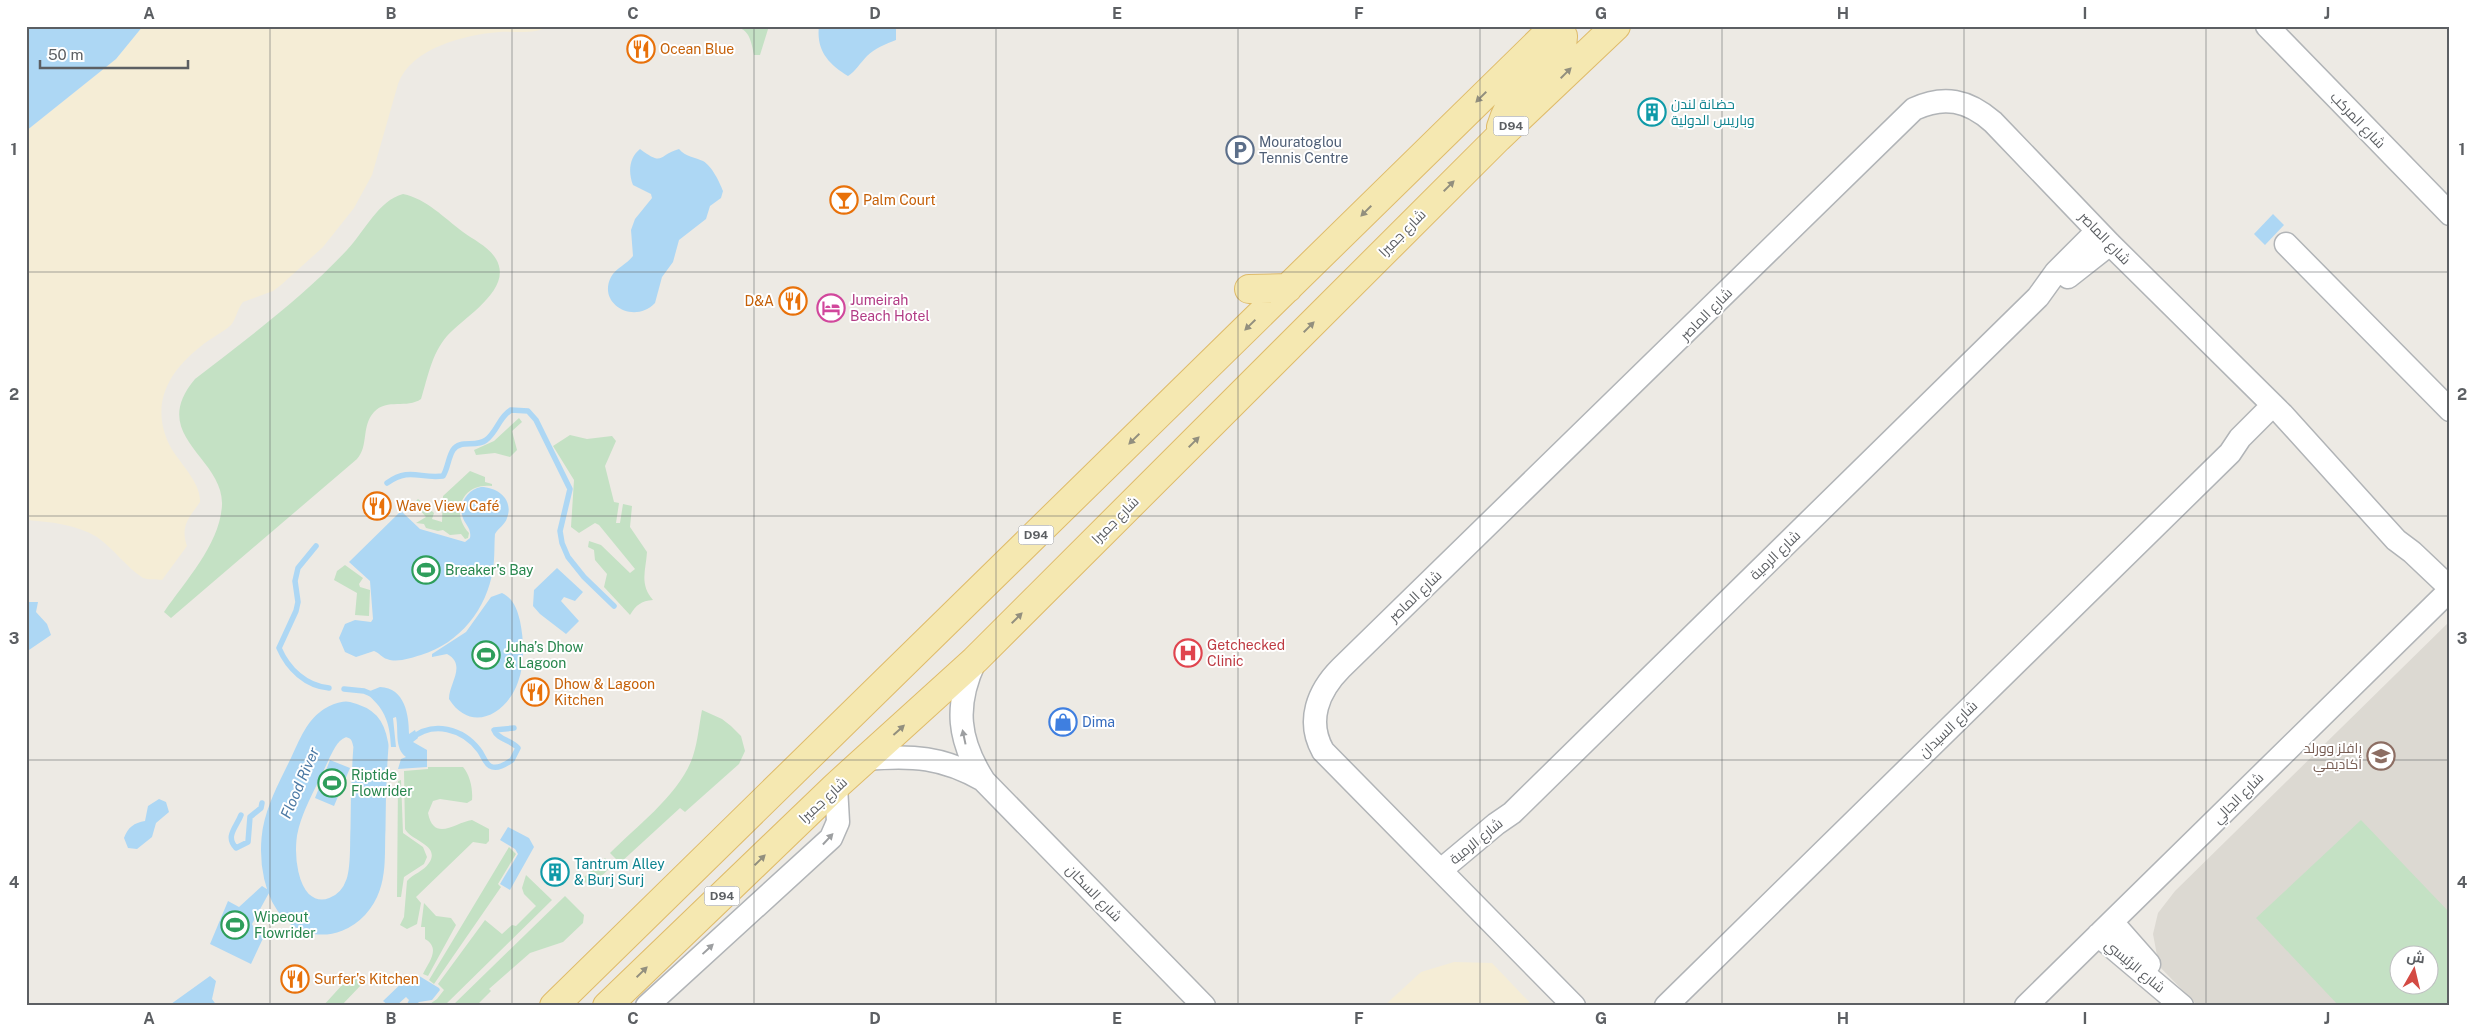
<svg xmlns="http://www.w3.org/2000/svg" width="2476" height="1032" viewBox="0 0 2476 1032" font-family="'Public Sans',Cairo,sans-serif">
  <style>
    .education { fill: #dcd9d2; fill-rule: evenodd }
    .green { fill: #c4e1c4; fill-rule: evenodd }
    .sand { fill: #f5edd6 }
    .water { fill: #add7f4 }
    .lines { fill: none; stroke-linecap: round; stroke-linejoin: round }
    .stream { stroke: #add7f4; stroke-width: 5.5 }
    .river { stroke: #add7f4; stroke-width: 35 }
    .minor-casing { stroke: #b1b4b7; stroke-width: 25 }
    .primary-casing { stroke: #dfbb6a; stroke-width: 30 }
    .minor { stroke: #fff; stroke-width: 22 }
    .primary { stroke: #f5e8b1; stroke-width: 28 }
    .oneway { fill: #928f7e }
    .oneway2 { fill: #9d9fa1 }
    .grid { fill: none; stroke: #5c5f63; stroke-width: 1; stroke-opacity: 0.55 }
    .labels { text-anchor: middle; stroke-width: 4; stroke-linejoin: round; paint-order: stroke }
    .shield { fill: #fff; stroke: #8d8f92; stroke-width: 1 }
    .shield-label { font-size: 12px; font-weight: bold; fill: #5c5f63 }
    .food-label { font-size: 14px; fill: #c56008; stroke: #fff; text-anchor: start }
    .culture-label { font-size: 14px; fill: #0d838f; stroke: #fff; text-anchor: start }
    .street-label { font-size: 14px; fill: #5c5f63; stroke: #fff }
    .service-label { font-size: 14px; fill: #4e5e75; stroke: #fff; text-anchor: start }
    .hotel-label { font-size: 14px; fill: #b23c85; stroke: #fff; text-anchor: start }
    .leisure-label { font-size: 14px; fill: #27864d; stroke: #fff; text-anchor: start }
    .health-label { font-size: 14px; fill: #be3a42; stroke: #fff; text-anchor: start }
    .shop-label { font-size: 14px; fill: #366cbe; stroke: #fff; text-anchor: start }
    .education-label { font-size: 14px; fill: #785e54; stroke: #fff; text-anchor: end }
    .water-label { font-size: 15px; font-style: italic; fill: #4c79a4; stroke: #fff }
    .neatline { fill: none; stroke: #5c5f63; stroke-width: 2 }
    .grid-label { font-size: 16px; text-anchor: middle; font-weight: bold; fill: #5c5f63 }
  </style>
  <rect width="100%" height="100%" fill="#edeae4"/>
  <path class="education" d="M 2450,621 L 2450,1006 L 2198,1006 L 2159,966 L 2153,934 L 2158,913 L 2175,891 ZM 2398,954 L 2428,954 L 2428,984 L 2398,984 Z"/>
  <path class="green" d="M 719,26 L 769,26 L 760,55 L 754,55 C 750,32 745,23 721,29 Z
    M 403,194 C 427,199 444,218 463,232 C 474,240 489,247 496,259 C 514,289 464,317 447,336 C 431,355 428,377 421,399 C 407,409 387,398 374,412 C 361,426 369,446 357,459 L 171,618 L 164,612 C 186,580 220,544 222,505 C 224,457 147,436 195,379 C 248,338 302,298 347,250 C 364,232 379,200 403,194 Z
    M 519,418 L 522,422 L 512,431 L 517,450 L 510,457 L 495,453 L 476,455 L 474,450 L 494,441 Z
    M 570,435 L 587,439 L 612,436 L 616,441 L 605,466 L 614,502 L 619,503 L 616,523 L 620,523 L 623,504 L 632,506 L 630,527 L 647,552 C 646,570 639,584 653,600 C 641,601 636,605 630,615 L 604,587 L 607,574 L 595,560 L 594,550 L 588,547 L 589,541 L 601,545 L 630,573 L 635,569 L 599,525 L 595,523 L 579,533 L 571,527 L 574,480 L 553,446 Z
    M 470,471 L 485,477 L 485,482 L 492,484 L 492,486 C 462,482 450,513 469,533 L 468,538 L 465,539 L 461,534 L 450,535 L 443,530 L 438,531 L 426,528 L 424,524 L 416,523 L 426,517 L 414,503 L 418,499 L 434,513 L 432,519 L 442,522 L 443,496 Z
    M 345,565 L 363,578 L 359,584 L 360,587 L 370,590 L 369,616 L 355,615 L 357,593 L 334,580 L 337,571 Z
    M 702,710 L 722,719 L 731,726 L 741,736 L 745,751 L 739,764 L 685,812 L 680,808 L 620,863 L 610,853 C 637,826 681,793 693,756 C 698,741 699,725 702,710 Z
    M 428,767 L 463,767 C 470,775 473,789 472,800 L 467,803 L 440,799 L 433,801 L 428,813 C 434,843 456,822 472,820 L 489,829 L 489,841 L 486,844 L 473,842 L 416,897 L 421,903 L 417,924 L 407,929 L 400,925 L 404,917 L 407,881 C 413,874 424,871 429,863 C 441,845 411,841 405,829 L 404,771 L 428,769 Z
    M 401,780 L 403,833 L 423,847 L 427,857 L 424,864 L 404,877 L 401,897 L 397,897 L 398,781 Z
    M 2361,820 L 2450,913 L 2450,1006 L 2339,1006 L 2256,918 ZM 2398,954 L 2428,954 L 2428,984 L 2398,984 Z
    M 509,847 L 516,854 L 498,884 L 501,887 L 434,984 L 429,980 Z
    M 605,858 L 612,866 L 590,887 L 582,879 Z
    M 526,875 L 552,900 L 444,1006 L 427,1006 L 437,999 L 444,990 L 438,984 L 485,920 L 502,934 L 512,925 L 516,926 L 536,906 L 524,894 L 522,888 Z
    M 565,896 L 584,915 L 583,923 L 563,942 L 530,953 L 489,989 L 491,991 L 476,1006 L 452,1006 Z
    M 424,903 L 436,916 L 451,918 L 456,925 L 428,976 L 423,974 C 429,962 441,948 425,939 L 425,927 L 421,927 Z
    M 354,977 L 362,984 L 341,1006 L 323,1006 L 343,984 L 347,986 Z"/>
  <path class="sand" d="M 143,26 L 549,26 C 535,35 515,31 499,32 C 464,35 411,48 398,84 L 372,175 L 354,208 L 323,247 L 281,285 L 273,291 L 243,302 C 238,308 235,321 231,325 C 222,333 209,339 200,347 C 167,373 150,406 170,446 C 179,463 201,482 200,502 C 189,518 180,526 187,546 L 162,580 C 157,579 148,580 143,578 C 126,567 114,549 97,537 C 75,524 51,522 26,520 L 26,131 L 116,59 Z
    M 1454,962 L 1492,963 L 1533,1006 L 1384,1006 L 1421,972 Z"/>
  <path class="water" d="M 26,26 L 143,26 L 116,59 L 26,131 Z
    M 819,26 L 896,26 L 896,40 C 886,44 875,48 867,56 C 860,63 856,71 848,76 C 828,64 816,50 819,26 Z
    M 640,149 C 664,167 658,155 679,149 C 686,157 694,157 703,161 C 712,166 720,183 723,191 L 721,198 L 710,206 L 706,219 L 679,240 L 673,262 L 662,277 L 655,303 C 634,325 597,304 611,277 C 616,268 627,264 633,256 L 631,230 L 635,219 L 652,198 L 651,194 L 633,185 C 628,172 629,158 640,149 Z
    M 2273,214 L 2284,225 L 2265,245 L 2254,234 Z
    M 481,487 C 498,487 514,500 507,518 C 505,525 498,528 495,534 C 494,546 495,557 493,569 C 487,609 460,643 421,655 C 411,658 397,663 387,659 C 382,658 380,653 374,651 L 356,657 L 345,652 L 339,638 L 345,624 L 355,620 L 371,622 L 373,619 L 370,581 L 349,562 L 401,511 L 420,529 L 465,542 L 470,538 C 472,528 464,524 462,515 C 459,502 469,489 481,487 Z
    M 557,568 L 583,592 L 575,601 L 564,597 L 561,601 L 579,621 L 566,634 L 540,614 L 533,606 L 534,590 Z
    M 502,593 C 514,599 517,609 520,621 C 524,641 525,663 518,682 C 507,714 471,734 449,699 C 449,683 467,665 447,654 L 432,657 L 432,654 L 466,632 L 491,597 Z
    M 26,602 L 38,602 L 36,612 L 47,624 L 51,635 L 26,652 Z
    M 380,687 C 405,688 409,715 409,734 L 415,730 L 418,738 L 413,742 L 427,750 L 427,767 L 398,769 L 401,759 L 406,757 C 394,748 399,731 396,717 L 393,718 L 396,747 L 391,747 C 390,725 386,710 368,695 L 370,691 Z
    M 330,760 L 350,768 L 334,806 L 315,798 Z
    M 159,799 L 166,802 L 169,812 L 156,823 L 152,837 L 137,849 L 128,848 L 124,838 C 128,827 134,823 145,821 L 148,806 Z
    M 508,827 L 529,838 L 534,847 L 510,890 L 500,884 L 518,854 L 515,849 L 500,840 Z
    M 262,886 L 270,891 L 252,924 L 254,928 L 266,932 L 251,964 L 210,944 L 228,901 L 239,907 Z
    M 416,974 L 439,988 L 440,990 L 432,1000 L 419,1002 L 415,1006 L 406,1006 L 409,1000 L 406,997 L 396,1006 L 389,1006 L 383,1001 L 407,978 Z
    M 210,976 L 216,981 L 212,999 L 217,1006 L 173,1006 L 171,1004 Z"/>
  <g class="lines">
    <path class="stream" d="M 387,483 C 410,467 419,479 443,476 C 448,468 448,458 453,450 C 460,439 476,448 486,440 C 497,432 499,417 511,410 L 528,411 L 536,420 L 570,489 L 560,531 L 562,543 L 568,557 L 584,577 L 614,606
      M 316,546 L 298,568 L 295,581 L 298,602 L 296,611 L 279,648 C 288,669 306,686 329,688
      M 344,689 L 364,691 L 376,696
      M 411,739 C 433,720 463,729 479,750 C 483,755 485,763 490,766 C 497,770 506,764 512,760 L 518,748 C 511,740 497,739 494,730 L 514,728
      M 241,815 C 236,828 225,836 236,848 L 248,842 L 250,817 L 261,808 L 262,803"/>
    <path class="river" d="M 346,719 C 363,723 368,729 371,746 C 369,773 368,801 368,829 C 367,847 369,868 363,885 C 354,912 321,929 297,907 C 281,891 277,861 279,839 C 281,814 296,788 307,765 C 316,746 323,723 346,719 Z"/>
    <g class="minor-casing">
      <path id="minor" d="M 2267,26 L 2450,214
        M 2286,244 L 2450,410
        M 2068,277 L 2110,244
        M 975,661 C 954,706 958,740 984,781 L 1204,1006
        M 867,759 C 912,755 943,757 983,780
        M 1441,870 L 1496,824 L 1512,813 L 2038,297 L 2056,272 L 2097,231
        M 2112,922 L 2149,964
        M 2098,935 L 2182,1006
        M 647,1006 L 831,838 L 838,822 L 836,786
        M 1574,1006 L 1323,751 C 1306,721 1318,691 1341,668 L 1914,109 C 1944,95 1968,100 1993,122 L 2110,244 L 2282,414 L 2396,540 L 2412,552 L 2450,588
        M 1666,1006 L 2230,453 L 2240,438 L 2273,405
        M 2026,1006 L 2450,590"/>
    </g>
    <g class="primary-casing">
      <path id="primary" d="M 1501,127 C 1505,114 1510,103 1519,92 C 1532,76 1564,59 1563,36 L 1557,26
        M 1249,289 L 1288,288
        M 554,1006 L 1555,26
        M 607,1006 L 836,786 L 975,660 L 1498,138 L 1616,26"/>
    </g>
    <use href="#minor" class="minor"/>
    <use href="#primary" class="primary"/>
  </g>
  <defs><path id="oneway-solid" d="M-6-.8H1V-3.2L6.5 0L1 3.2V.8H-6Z" transform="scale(1.25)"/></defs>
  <g class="oneway">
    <use href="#oneway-solid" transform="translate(1566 73) rotate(-45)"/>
    <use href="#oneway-solid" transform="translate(1481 97) rotate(135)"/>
    <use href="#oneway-solid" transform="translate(1449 186) rotate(-45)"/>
    <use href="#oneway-solid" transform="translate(1366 211) rotate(135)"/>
    <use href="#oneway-solid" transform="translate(1250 325) rotate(136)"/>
    <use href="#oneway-solid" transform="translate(1309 327) rotate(-45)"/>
    <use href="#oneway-solid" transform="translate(1134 439) rotate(136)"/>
    <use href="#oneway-solid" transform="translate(1194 442) rotate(-45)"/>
    <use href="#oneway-solid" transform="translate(1017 618) rotate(-45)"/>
    <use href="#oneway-solid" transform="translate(899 730) rotate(-42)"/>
    <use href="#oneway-solid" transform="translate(760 860) rotate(-44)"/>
    <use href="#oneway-solid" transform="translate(642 972) rotate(-44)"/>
  </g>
  <g class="oneway2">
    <use href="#oneway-solid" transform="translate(964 737) rotate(-102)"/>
    <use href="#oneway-solid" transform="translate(828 839) rotate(-47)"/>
    <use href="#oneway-solid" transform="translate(708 949) rotate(-43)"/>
  </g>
  <path class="grid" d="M 270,26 L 270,1006M 512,26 L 512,1006M 754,26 L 754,1006M 996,26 L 996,1006M 1238,26 L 1238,1006M 1480,26 L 1480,1006M 1722,26 L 1722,1006M 1964,26 L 1964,1006M 2206,26 L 2206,1006M 26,272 L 2450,272M 26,516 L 2450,516M 26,760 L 2450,760"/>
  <defs>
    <g id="restaurant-ring" transform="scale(1.4375)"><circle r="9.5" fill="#fff" stroke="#e8710a" stroke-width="1.5"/><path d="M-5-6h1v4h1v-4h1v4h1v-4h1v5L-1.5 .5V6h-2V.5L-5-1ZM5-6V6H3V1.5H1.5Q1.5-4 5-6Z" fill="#e8710a"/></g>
    <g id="building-ring" transform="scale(1.4375)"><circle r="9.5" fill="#fff" stroke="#0f9aa8" stroke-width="1.5"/><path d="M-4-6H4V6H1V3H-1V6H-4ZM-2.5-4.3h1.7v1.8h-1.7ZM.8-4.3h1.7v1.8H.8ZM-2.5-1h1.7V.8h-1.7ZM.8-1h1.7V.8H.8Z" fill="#0f9aa8"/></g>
    <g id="parking-ring" transform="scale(1.4375)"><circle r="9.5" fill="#fff" stroke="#5c6f8a" stroke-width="1.5"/><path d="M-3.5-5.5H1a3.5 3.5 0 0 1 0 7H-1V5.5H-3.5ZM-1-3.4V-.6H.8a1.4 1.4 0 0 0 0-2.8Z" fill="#5c6f8a"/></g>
    <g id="bar-ring" transform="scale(1.4375)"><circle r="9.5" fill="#fff" stroke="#e8710a" stroke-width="1.5"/><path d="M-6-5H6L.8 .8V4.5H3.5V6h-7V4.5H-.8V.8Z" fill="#e8710a"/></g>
    <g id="hotel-ring" transform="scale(1.4375)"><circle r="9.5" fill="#fff" stroke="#d1479c" stroke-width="1.5"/><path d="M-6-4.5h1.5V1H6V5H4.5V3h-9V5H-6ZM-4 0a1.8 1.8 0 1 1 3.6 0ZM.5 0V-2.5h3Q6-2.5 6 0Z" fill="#d1479c"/></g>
    <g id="stadium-ring" transform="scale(1.4375)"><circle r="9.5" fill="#fff" stroke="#2e9e5b" stroke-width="1.5"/><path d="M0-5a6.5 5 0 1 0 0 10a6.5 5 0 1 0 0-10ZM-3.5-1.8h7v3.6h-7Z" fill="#2e9e5b"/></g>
    <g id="hospital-ring" transform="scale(1.4375)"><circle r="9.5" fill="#fff" stroke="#e0444e" stroke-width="1.5"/><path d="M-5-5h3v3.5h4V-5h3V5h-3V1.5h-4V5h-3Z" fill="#e0444e"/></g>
    <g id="shop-ring" transform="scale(1.4375)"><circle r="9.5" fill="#fff" stroke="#3f7fe0" stroke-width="1.5"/><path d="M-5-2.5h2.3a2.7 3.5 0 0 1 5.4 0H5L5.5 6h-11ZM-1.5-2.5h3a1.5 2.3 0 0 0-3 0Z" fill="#3f7fe0"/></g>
    <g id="school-ring" transform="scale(1.4375)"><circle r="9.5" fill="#fff" stroke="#8d6e63" stroke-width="1.5"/><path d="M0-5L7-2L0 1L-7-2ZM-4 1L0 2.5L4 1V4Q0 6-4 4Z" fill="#8d6e63"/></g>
  </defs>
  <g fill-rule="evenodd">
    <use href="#restaurant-ring" x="641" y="49"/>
    <use href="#building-ring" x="1652" y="112"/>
    <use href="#parking-ring" x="1240" y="150"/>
    <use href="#bar-ring" x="844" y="200"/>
    <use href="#restaurant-ring" x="793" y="301"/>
    <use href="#hotel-ring" x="831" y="308"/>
    <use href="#restaurant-ring" x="377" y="506"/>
    <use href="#stadium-ring" x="426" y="570"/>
    <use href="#hospital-ring" x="1188" y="653"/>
    <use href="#stadium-ring" x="486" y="655"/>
    <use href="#restaurant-ring" x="535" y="692"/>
    <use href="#shop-ring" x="1063" y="722"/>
    <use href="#school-ring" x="2381" y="756"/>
    <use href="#stadium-ring" x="332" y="783"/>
    <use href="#building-ring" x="555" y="872"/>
    <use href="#stadium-ring" x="235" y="925"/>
    <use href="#restaurant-ring" x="295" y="979"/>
  </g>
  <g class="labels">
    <g class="shield">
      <rect x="1493.5" y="116.5" width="35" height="19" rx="4"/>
      <rect x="1018.5" y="525.5" width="35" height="19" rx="4"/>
      <rect x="704.5" y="886.5" width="35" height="19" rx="4"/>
    </g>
    <g class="shield-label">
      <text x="1511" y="130">D94</text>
      <text x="1036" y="539">D94</text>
      <text x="722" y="900">D94</text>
    </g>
    <g class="food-label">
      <text x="660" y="54">Ocean Blue</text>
      <text x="863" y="205">Palm Court</text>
      <text x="774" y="306" text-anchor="end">D&amp;A</text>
      <text x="396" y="511">Wave View Café</text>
      <text x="554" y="689">Dhow &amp; Lagoon<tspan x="554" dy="16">Kitchen</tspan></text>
      <text x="314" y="984">Surfer's Kitchen</text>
    </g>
    <g class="culture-label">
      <text x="1671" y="109">حضانة لندن<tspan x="1671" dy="16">وباريس الدولية</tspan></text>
      <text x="574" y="869">Tantrum Alley<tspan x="574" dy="16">&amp; Burj Surj</tspan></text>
    </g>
    <g class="street-label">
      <text transform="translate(2358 120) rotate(46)" y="5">شارع المركب</text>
      <text transform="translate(1402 233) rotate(-45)" y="5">شارع جميرا</text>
      <text transform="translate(2105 238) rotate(46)" y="5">شارع الماصر</text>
      <text transform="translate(1706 314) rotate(-45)" y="5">شارع الماصر</text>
      <text transform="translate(1115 520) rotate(-45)" y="5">شارع جميرا</text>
      <text transform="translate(1775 555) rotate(-44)" y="5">شارع الرمية</text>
      <text transform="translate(1415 596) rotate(-44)" y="5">شارع الماصر</text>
      <text transform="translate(1948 729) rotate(-44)" y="5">شارع السيدان</text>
      <text transform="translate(2238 798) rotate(-45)" y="5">شارع الجالي</text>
      <text transform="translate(823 800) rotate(-43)" y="5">شارع جميرا</text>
      <text transform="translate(1476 841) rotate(-39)" y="5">شارع الرمية</text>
      <text transform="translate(1094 893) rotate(46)" y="5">شارع السكان</text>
      <text transform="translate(2135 966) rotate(40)" y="5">شارع الرئيسي</text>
    </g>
    <g class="service-label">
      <text x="1259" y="147">Mouratoglou<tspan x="1259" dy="16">Tennis Centre</tspan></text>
    </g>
    <g class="hotel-label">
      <text x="850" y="305">Jumeirah<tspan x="850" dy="16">Beach Hotel</tspan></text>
    </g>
    <g class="leisure-label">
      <text x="445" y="575">Breaker's Bay</text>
      <text x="505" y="652">Juha’s Dhow<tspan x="505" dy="16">&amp; Lagoon</tspan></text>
      <text x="351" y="780">Riptide<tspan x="351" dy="16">Flowrider</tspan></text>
      <text x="254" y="922">Wipeout<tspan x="254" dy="16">Flowrider</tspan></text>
    </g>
    <g class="health-label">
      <text x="1207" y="650">Getchecked<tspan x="1207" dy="16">Clinic</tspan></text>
    </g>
    <g class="shop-label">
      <text x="1082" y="727">Dima</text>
    </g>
    <g class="education-label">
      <text x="2362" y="753">رافلز وورلد<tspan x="2362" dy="16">أكاديمي</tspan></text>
    </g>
    <g class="water-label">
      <text transform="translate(300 783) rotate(-67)" y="5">Flood River</text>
    </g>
  </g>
  <rect width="2476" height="1032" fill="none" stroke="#ffffff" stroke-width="55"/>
  <g transform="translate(2414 970) rotate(8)"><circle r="24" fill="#ffffff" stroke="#bebfc1"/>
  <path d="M0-4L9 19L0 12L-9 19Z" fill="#d34a43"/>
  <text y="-8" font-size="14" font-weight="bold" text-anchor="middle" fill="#5c5f63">ش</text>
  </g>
  <path d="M40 60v8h148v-8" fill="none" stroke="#5c5f63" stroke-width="2.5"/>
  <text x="48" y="60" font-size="15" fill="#5c5f63" stroke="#ffffff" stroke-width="4" paint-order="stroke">50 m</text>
  <rect x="28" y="28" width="2420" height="976" class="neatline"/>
  <g class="grid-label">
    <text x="149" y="19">A</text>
    <text x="391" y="19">B</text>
    <text x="633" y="19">C</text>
    <text x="875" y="19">D</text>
    <text x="1117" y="19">E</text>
    <text x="1359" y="19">F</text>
    <text x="1601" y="19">G</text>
    <text x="1843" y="19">H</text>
    <text x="2085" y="19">I</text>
    <text x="2327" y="19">J</text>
    <text x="14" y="155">1</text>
    <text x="2462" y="155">1</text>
    <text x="14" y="400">2</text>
    <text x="2462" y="400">2</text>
    <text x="14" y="644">3</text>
    <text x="2462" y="644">3</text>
    <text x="14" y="888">4</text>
    <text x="2462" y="888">4</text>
    <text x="149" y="1024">A</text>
    <text x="391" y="1024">B</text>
    <text x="633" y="1024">C</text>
    <text x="875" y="1024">D</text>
    <text x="1117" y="1024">E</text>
    <text x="1359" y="1024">F</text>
    <text x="1601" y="1024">G</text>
    <text x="1843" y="1024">H</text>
    <text x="2085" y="1024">I</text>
    <text x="2327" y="1024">J</text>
  </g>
</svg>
